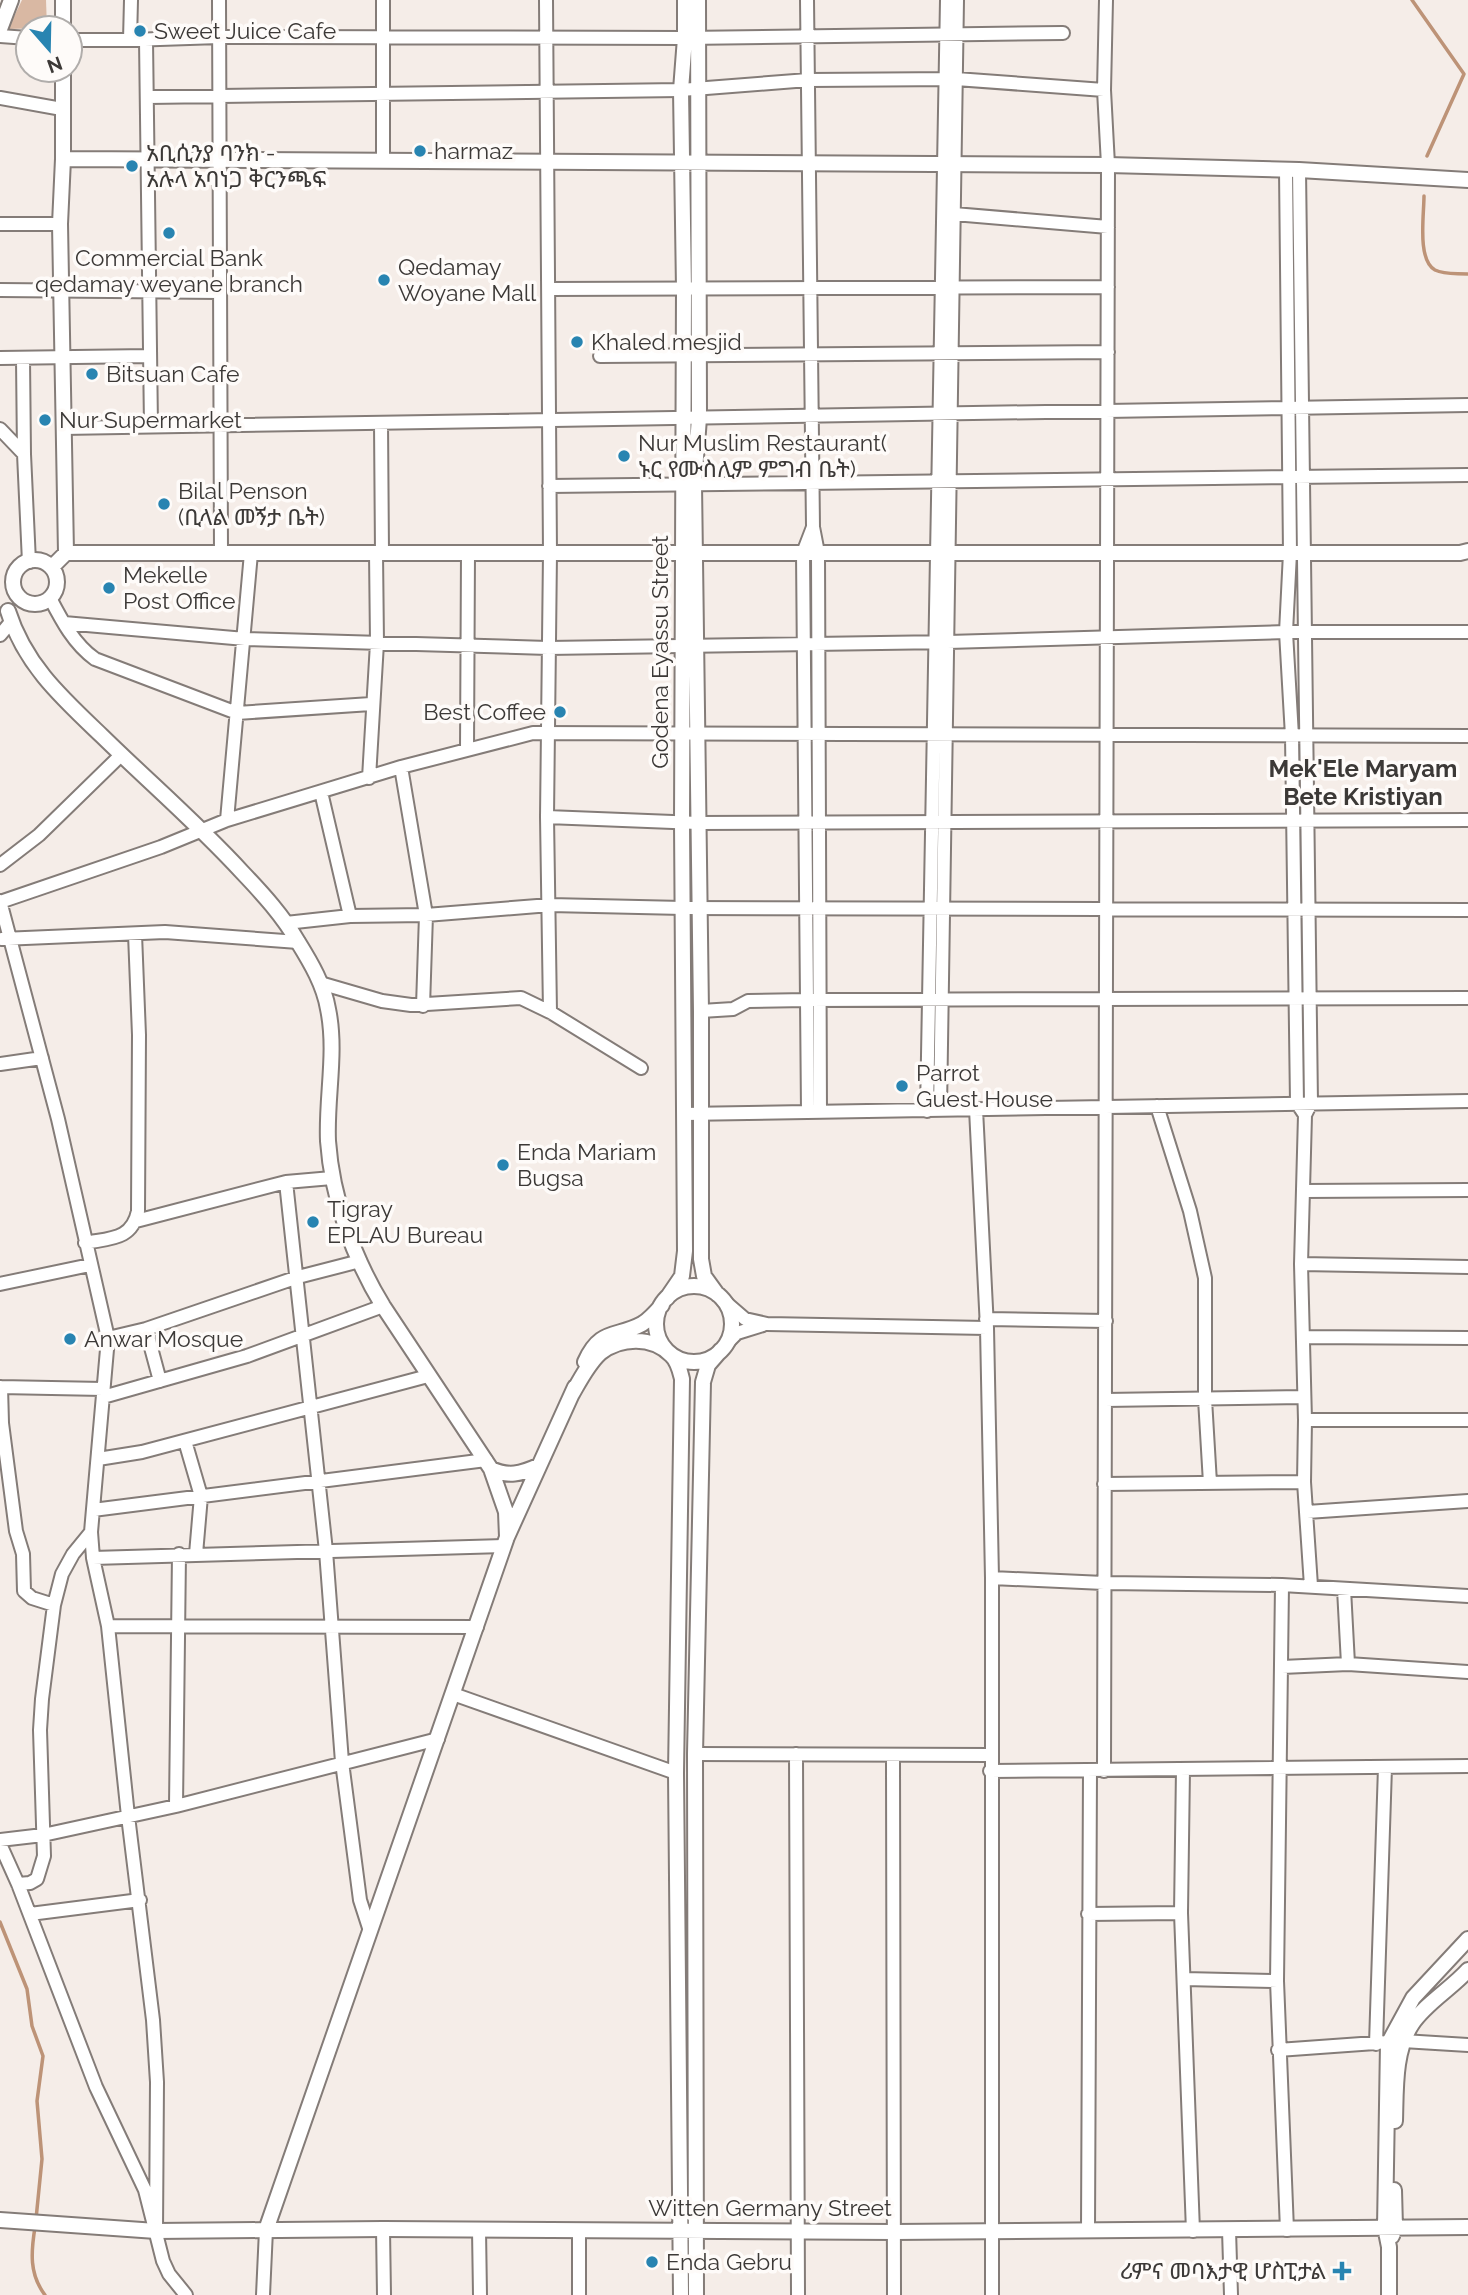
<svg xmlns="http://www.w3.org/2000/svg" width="1468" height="2295" viewBox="0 0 1468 2295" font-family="Raleway,'Noto Sans Ethiopic',sans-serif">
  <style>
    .green { fill: #d9b8a3 }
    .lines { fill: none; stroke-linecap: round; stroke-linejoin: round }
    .stream { stroke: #bd9377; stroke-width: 3.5 }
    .minor-casing { stroke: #847c78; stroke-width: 16 }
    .tertiary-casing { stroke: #847c78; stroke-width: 18 }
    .minor { stroke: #fff; stroke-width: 12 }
    .tertiary { stroke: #fff; stroke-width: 14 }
    .poi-dot { fill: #2884b1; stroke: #fefbf9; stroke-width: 2.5 }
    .labels { text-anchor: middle; stroke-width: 7; stroke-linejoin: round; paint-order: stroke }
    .poi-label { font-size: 23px; fill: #3c3937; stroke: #fefbf9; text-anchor: start }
    .street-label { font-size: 23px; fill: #3c3937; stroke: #fefbf9 }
    .neighbourhood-label { font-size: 24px; font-weight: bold; fill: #3c3937; stroke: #fefbf9 }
  </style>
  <rect width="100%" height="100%" fill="#f5ede8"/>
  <path class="green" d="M 22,0 L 46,0 L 47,28 L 8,29 Z"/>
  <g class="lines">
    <path class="stream" d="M 1412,0 L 1464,74 L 1427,156
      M 1424,196 C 1424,215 1417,260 1435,270 C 1445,275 1457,273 1468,274
      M 0,1922 L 27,1989 L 32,2026 L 43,2056 L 37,2101 L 42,2159 L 36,2219
      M 35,2227 C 31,2252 29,2274 45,2295"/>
    <g class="minor-casing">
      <path id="minor" d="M 219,0 L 221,553
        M 383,0 L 383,161
        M 546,0 L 550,553 L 547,817 L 550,1012
        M 807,0 L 813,527 L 818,553 L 820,1112 L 808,1112 L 803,553 L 813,527
        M 0,36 L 28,38
        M 70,40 L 130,40 L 219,37 L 685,38 L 1063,33
        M 130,40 L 131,0
        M 146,40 L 151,426
        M 148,97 L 681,90 L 808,80 L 956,79 L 1104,90
        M 0,98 L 62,109
        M 1286,170 L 1290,553 L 1286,632 L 1292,736 L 1297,1103 L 1305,1115
        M 1299,170 L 1311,1103 L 1305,1115 L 1301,1264 L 1305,1420 L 1304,1482 L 1311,1586
        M 954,214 L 1108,227
        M 0,224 L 60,224
        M 549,289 L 1108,287
        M 0,290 L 220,292
        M 600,356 L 1108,352
        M 0,358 L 149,356
        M 23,359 L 24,454 L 29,562
        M 381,423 L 382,553
        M 63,428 L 1468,405
        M 0,429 L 24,454
        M 549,486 L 1468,475
        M 50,598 C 62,621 74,644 95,659 L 237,713 L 371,704
        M 64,623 L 245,639 L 548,648 L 948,642 L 1286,632 L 1468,632
        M 0,635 L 11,622
        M 467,749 L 468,553
        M 401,767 L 426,915 L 423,1006
        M 369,778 L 377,643 L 376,553
        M 321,792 L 350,916
        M 547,817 L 698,823 L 1468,820
        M 227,820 L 251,553
        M 0,865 L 39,835 L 121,755
        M 0,901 L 58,1119 L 108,1338 L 91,1532 L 93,1558 L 108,1626 L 128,1816 L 153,2020 L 157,2082 L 156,2231
        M 0,902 L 161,847 L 227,820 L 401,767 L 533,733 L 1468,736
        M 286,923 L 350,916 L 426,915 L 550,905 L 683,908 L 1468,910
        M 2,939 L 165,932 L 298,942
        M 320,983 L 382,1001 L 411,1005 L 521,998 L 550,1012 L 641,1068
        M 701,1011 L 733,1009 L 748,1001 L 807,1000 L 1468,998
        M 0,1064 L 42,1058
        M 1157,1106 L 1190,1211 L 1205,1278 L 1205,1399 L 1210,1483
        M 976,1109 L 987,1328 L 992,1578 L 992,2295
        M 940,1110 L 957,0
        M 927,1111 L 947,0
        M 684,1114 L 1468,1101
        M 286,1182 L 326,1551 L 342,1762 L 360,1900 L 370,1931
        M 1304,1191 L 1468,1190
        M 136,1221 L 286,1182 L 332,1178
        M 85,1243 C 110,1238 132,1240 138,1211 L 139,1035 L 135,934
        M 1301,1264 L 1468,1267
        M 0,1284 L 90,1265
        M 723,1300 L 745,1319 L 767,1324 L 987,1328
        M 986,1319 L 1106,1321
        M 146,1329 L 160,1381
        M 1303,1337 L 1468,1338
        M 108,1338 L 146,1329 L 298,1277 L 360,1261
        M 726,1344 L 737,1333 L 763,1325
        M 0,1387 L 103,1389
        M 1,1387 L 2,1423 L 16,1531 L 23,1554 L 24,1591 L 32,1598 L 54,1605
        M 103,1397 L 247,1356 L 383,1306
        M 1105,1400 L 1303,1397
        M 1305,1420 L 1468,1420
        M 185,1441 L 201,1496 L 196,1554
        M 98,1459 L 142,1452 L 428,1376
        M 1104,1484 L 1304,1482
        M 93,1510 L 486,1460
        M 1307,1512 L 1468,1501
        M 93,1558 L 504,1546
        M 992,1578 L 1104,1583 L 1282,1585 L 1468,1596
        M 1282,1585 L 1277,1981 L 1287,2230
        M 1344,1589 L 1348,1664
        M 108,1626 L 477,1627
        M 1282,1667 L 1348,1664 L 1468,1672
        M 453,1694 L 676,1773
        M 695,1754 L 990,1755
        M 796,1754 L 798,2295
        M 893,1755 L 894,2295
        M 1183,1769 L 1181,1913 L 1193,2231
        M 990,1771 L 1468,1766
        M 1104,1771 L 1108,165 L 1104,90 L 1106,0
        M 176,1806 L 179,1554
        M 0,1840 L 43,1835 L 176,1806 L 438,1739
        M 0,1844 L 18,1884 L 96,2087 L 145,2190 L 163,2261 L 169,2274 L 186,2295
        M 18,1884 L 30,1883 L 37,1879 L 44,1856 L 40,1730 L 42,1699 L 54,1605 L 62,1574 L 73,1554 L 91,1532
        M 30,1914 L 140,1900
        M 1088,1914 L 1181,1913
        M 1184,1979 L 1277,1981
        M 1376,2044 L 1385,1767
        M 1278,2050 L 1403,2041 L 1468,2045
        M 383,2229 L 384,2295
        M 479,2230 L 480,2295
        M 1229,2230 L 1231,2295
        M 579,2231 L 579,2295
        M 1088,2231 L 1090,1770
        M 263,2295 L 266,2230"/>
    </g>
    <g class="tertiary-casing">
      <path id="tertiary" d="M 63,0 L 63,28
        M 698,0 L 699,418 L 694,484 L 701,1011 L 701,1259 L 704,1276 L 717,1294
        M 0,29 L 11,0
        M 63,70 L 63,159 L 60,224 L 66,553
        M 63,159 L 1108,165 L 1299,170 L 1468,180
        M13 582a22 22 0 1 1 44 0a22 22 0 1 1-44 0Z
        M 52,567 L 66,553 L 1460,553 L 1468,551
        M 8,611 C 25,665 62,698 102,736 C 149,782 198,824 242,872 C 263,894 283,916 298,942 C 311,963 324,985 328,1009 C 337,1052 326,1098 328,1141 C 332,1198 353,1257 383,1306 L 491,1469 L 506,1512 L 507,1537
        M656 1324a38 38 0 1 1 76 0a38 38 0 1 1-76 0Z
        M 667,1298 L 682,1276 L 685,1251 L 682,823 L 684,289 L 681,90 L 685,38 L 685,0
        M 585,1362 C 600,1328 616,1338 642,1324 C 650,1319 656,1312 662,1305
        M 572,1394 C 580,1380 588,1364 600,1353 C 621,1337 652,1336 671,1355 C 678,1361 680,1371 682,1379 L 676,1773 L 681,2295
        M 491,1469 C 508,1477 521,1474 538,1466
        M 1395,2121 C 1396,2090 1394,2051 1412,2024 C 1426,2003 1451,1989 1468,1970
        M 0,2220 L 156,2231 L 383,2229 L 894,2232 L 1468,2227
        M 266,2230 L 507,1537 L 575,1387
        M 1392,2236 L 1395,2227 L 1394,2190
        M 696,2295 L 695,1754 L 703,1382 L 708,1365 L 721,1350
        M 1389,2295 L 1389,2247 L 1385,2227 L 1388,2044 L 1413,1998 L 1468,1939"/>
    </g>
    <use href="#minor" class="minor"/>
    <use href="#tertiary" class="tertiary"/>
  </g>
  <g class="poi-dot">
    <circle cx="140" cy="31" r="7"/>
    <circle cx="420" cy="151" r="7"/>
    <circle cx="132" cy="166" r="7"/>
    <circle cx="169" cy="233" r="7"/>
    <circle cx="384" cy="280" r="7"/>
    <circle cx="577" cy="342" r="7"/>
    <circle cx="92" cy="374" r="7"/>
    <circle cx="45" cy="420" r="7"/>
    <circle cx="624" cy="456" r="7"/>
    <circle cx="164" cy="504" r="7"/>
    <circle cx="109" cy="588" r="7"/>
    <circle cx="560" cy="712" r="7"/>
    <circle cx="902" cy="1086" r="7"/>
    <circle cx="503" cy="1165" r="7"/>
    <circle cx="313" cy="1222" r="7"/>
    <circle cx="70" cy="1339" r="7"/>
    <circle cx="652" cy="2262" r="7"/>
    <path d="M1338.5 2260.5h7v7h7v7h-7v7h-7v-7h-7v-7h7z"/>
  </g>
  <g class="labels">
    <g class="poi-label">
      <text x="154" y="39">Sweet Juice Cafe</text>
      <text x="434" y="159">harmaz</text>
      <text x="146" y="161">አቢሲንያ ባንክ -<tspan x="146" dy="26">አሉላ አባነጋ ቅርንጫፍ</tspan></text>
      <text x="169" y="266" text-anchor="middle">Commercial Bank<tspan x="169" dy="26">qedamay weyane branch</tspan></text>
      <text x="398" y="275">Qedamay<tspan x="398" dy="26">Woyane Mall</tspan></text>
      <text x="591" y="350">Khaled mesjid</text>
      <text x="106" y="382">Bitsuan Cafe</text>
      <text x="59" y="428">Nur Supermarket</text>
      <text x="638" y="451">Nur Muslim Restaurant(<tspan x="638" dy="26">ኑር የሙስሊም ምግብ ቤት)</tspan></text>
      <text x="178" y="499">Bilal Penson<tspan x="178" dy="26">(ቢላል መኝታ ቤት)</tspan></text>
      <text x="123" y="583">Mekelle<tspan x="123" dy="26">Post Office</tspan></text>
      <text x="546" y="720" text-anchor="end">Best Coffee</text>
      <text x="916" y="1081">Parrot<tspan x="916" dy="26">Guest House</tspan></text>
      <text x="517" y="1160">Enda Mariam<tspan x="517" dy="26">Bugsa</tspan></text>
      <text x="327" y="1217">Tigray<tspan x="327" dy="26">EPLAU Bureau</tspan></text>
      <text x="84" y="1347">Anwar Mosque</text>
      <text x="666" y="2270">Enda Gebru</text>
      <text x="1326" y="2279" text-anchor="end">ሪምና መባእታዊ ሆስፒታል</text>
    </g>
    <g class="street-label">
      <text transform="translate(660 652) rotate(-90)" y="8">Godena Eyassu Street</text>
      <text x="770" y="2216">Witten Germany Street</text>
    </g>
    <g class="neighbourhood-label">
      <text x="1363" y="777">Mek'Ele Maryam<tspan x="1363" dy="28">Bete Kristiyan</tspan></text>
    </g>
  </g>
  <g transform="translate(49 49) rotate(160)"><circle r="33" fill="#fefbf9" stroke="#b0adab" stroke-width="2"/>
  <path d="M0-5L12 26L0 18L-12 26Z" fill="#2884b1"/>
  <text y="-10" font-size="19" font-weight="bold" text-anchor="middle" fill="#3c3937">N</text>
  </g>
</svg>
